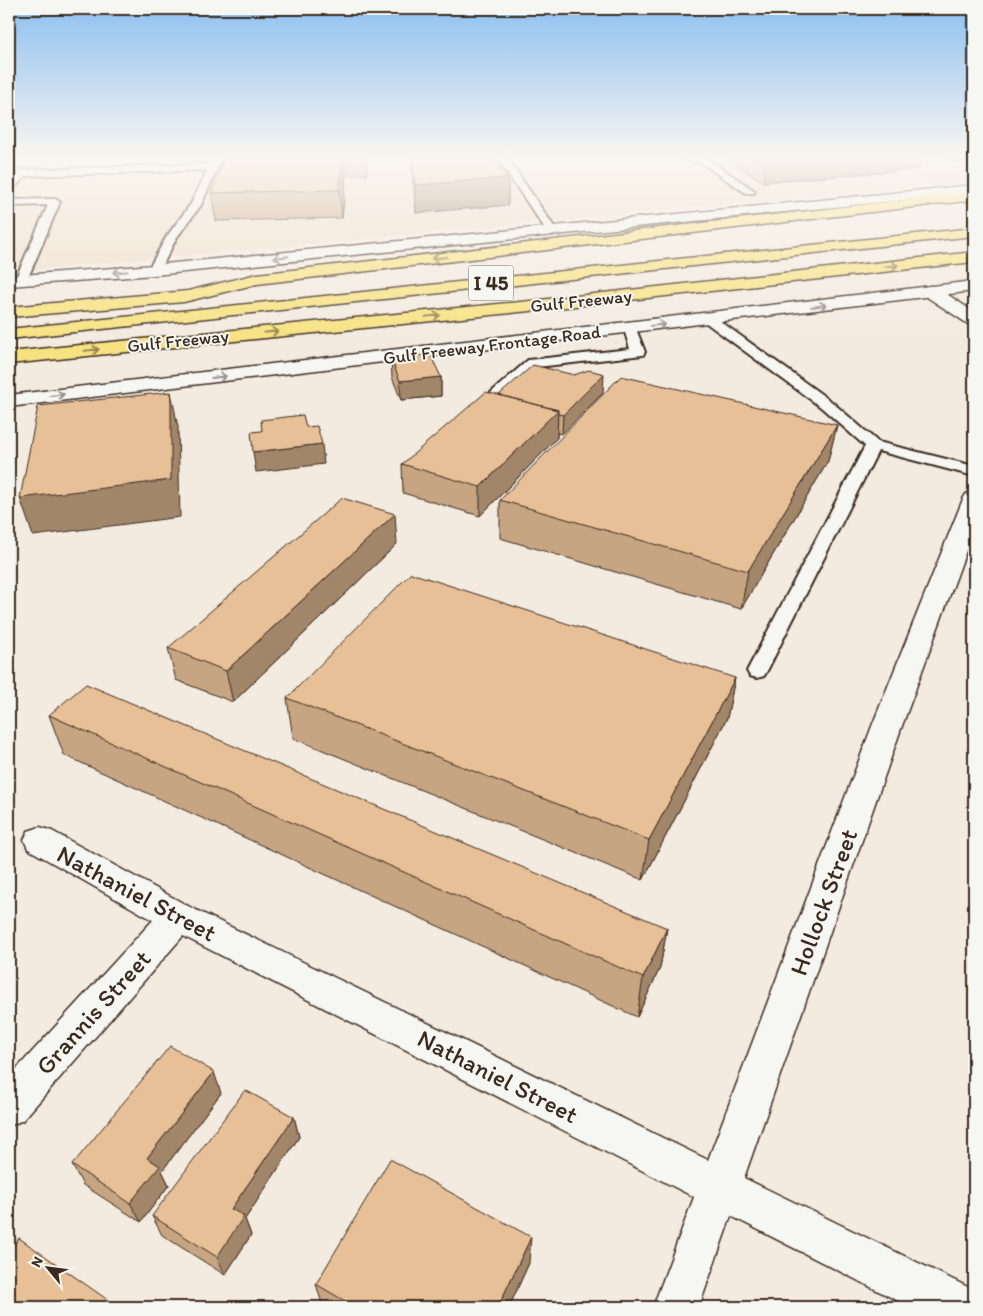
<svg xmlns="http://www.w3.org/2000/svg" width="983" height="1316" viewBox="0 0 983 1316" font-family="Itim,sans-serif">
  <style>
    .built { fill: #efdeca }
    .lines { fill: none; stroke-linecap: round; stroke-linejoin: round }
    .canal { fill: #a2d3fe; fill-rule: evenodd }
    .service-casing { stroke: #3b2a1e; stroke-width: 4 }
    .minor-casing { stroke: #3b2a1e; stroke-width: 3 }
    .secondary-casing { stroke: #3b2a1e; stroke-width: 3 }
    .motorway-casing { stroke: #3b2a1e; stroke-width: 3 }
    .service { fill: #f6f6f2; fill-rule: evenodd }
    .minor { fill: #f6f6f2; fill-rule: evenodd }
    .secondary { fill: #f6f6f2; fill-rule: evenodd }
    .motorway { fill: #f7e281; fill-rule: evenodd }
    .wall { fill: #c7a582; stroke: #3b2a1e }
    .shaded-wall { fill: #a2866a; stroke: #3b2a1e }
    .building { fill: #e7c097; stroke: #3b2a1e }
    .oneway { stroke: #989088 }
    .oneway2 { stroke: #998650 }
    .labels { text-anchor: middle; stroke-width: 4; stroke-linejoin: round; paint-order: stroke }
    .far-street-label { font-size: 18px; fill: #3b2a1e; stroke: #f6f6f2 }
    .shield { fill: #f6f6f2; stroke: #73675e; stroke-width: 1 }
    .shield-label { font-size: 20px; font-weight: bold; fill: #3b2a1e }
    .near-street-label { font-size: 25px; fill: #3b2a1e; stroke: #f6f6f2 }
  </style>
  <rect width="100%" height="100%" fill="#f3ebe0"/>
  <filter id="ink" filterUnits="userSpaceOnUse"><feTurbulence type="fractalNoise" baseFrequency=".02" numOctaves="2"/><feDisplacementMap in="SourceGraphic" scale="10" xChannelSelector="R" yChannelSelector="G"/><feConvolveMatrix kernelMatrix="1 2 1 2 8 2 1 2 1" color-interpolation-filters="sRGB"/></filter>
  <g filter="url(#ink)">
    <path class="built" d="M 9,158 L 900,158 L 974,168 L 974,181 L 9,272 Z"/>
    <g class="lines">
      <path class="canal" d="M 945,158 L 974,158 L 974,166 L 948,162 Z"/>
      <g class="service-casing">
        <path id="service" d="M 212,158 L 222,158 L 201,205 L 177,237 L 160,270 L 154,273 L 148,270 L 167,236 L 191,204 L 207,170 L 26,176 L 12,190 L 9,191 L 9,182 L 17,174 L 9,172 L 9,166 L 23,170 L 210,164 Z
          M 497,158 L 507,158 L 557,231 L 556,233 L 548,233 Z
          M 683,158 L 706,158 L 755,191 L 754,193 L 746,193 L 700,162 L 685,160 Z
          M 55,199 L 60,202 L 27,280 L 21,284 L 17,283 L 15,280 L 48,205 L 9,206 L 9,200 Z
          M 709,315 L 713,316 L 832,402 L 878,442 L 974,466 L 974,476 L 878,451 L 767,671 L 764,676 L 757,678 L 750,676 L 747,671 L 865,446 L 822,408 L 705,322 L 703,319 Z
          M 630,325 L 636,329 L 645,352 L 643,355 L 537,367 L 481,415 L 471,415 L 469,412 L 528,360 L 630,349 L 624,329 Z"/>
      </g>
      <g class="minor-casing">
        <path id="minor" d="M 930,286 L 936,287 L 974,312 L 974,325 L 968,324 L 924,295 L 922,291 L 924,287 Z
          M 974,492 L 974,529 L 902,726 L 744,1178 L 974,1290 L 974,1307 L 910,1307 L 731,1216 L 699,1307 L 653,1307 L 694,1197 L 183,936 L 23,1120 L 9,1126 L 9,1077 L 153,920 L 28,849 L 24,840 L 28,831 L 40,827 L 52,831 L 190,907 L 708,1160 L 872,726 L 963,499 L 966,494 Z"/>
      </g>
      <g class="secondary-casing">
        <path id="secondary" d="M 974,185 L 974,193 L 154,275 L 9,286 L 9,276 L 154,265 Z
          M 974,281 L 974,291 L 9,407 L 9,395 Z"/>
      </g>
      <g class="motorway-casing">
        <path id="motorway" d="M 974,192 L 974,200 L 257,284 L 184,302 L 9,317 L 9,307 L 188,291 L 257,274 Z
          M 974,228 L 974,236 L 9,339 L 9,329 Z
          M 974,252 L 974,262 L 530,311 L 9,364 L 9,352 L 530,301 Z"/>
      </g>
      <use href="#service" class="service"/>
      <use href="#minor" class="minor"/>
      <use href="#secondary" class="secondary"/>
      <use href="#motorway" class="motorway"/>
    </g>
    <path class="wall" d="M 224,158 L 366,158 L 367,175 L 346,175 L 342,218 L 216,221 L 211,193 Z
      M 411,158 L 491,158 L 508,178 L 508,205 L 416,213 Z
      M 726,158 L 920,158 L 918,169 L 763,182 Z
      M 391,359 L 441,377 L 441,396 L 401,400 L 392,377 Z
      M 603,393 L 562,434 L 557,433 L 557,438 L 480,516 L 403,493 L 402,464 L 499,395 Z
      M 837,425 L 828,461 L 741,609 L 500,538 L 500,500 Z
      M 397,544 L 233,702 L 176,680 L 168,648 Z
      M 735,678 L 727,718 L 643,880 L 293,738 L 287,698 Z
      M 49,715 L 667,928 L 660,968 L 637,1017 L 64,755 Z
      M 221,1093 L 162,1171 L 169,1185 L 141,1222 L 83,1185 L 72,1165 Z
      M 294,1117 L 299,1137 L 245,1219 L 251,1235 L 225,1275 L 162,1235 L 152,1216 Z
      M 529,1263 L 509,1307 L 323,1307 L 316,1284 Z"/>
    <path class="shaded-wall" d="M 343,158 L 344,158 L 346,175 L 342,218 L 339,190 Z
      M 767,158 L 920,158 L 918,169 L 763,182 Z
      M 508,178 L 508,205 L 416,213 L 415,185 Z
      M 604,374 L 603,393 L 562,434 L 563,415 Z
      M 441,377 L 441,396 L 401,400 L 400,381 Z
      M 171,392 L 178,427 L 180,517 L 33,536 L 20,498 Z
      M 558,410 L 557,438 L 480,516 L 480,487 Z
      M 9,421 L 11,428 L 9,436 Z
      M 837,425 L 828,461 L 741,609 L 748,571 Z
      M 322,444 L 324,464 L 256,472 L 253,452 Z
      M 395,514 L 397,544 L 233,702 L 226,671 Z
      M 735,678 L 727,718 L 643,880 L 649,840 Z
      M 667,928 L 660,968 L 637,1017 L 643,978 Z
      M 214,1072 L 221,1093 L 162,1171 L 169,1185 L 141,1222 L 130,1203 L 147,1158 Z
      M 294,1117 L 299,1137 L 245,1219 L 251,1235 L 225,1275 L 217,1257 L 231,1209 Z
      M 531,1237 L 529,1263 L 509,1307 L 498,1307 Z"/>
    <path class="building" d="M 224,158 L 343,158 L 339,190 L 211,193 Z
      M 412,158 L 491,158 L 508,178 L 415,185 Z
      M 430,354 L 441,377 L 400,381 L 391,359 Z
      M 533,365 L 574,375 L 589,370 L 604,374 L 563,415 L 558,414 L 558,410 L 499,395 Z
      M 621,376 L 837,425 L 748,571 L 500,500 Z
      M 171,392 L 171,480 L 20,498 L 38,406 Z
      M 486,392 L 558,410 L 480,487 L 402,464 Z
      M 303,415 L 306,427 L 317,426 L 322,444 L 253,452 L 251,432 L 262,431 L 261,420 Z
      M 342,498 L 395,514 L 226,671 L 168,648 Z
      M 411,573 L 735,678 L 649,840 L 287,698 Z
      M 86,684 L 667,928 L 643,978 L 49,715 Z
      M 170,1046 L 214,1072 L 147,1158 L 160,1166 L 130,1203 L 72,1165 Z
      M 245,1090 L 294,1117 L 231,1209 L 244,1216 L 217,1257 L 152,1216 Z
      M 390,1159 L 531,1237 L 498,1307 L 355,1307 L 316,1284 Z
      M 19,1238 L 118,1307 L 9,1307 L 9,1251 Z"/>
    <defs><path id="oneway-shaft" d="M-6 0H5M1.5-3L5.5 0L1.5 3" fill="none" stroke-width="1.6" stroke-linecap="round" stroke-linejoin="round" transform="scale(1.25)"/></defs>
    <g class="oneway">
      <use href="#oneway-shaft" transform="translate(281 257) rotate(174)"/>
      <use href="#oneway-shaft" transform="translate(120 272) rotate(176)"/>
      <use href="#oneway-shaft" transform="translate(819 306) rotate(-8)"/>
      <use href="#oneway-shaft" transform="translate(658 325) rotate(-7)"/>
      <use href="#oneway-shaft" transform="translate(219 377) rotate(-7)"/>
      <use href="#oneway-shaft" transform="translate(57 395) rotate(-7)"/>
    </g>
    <g class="oneway2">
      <use href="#oneway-shaft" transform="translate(439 258) rotate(173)"/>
      <use href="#oneway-shaft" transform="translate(891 266) rotate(-6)"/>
      <use href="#oneway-shaft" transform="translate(433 316) rotate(-6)"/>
      <use href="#oneway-shaft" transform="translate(271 332) rotate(-6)"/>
      <use href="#oneway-shaft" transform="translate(92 350) rotate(-6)"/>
    </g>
  </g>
  <linearGradient id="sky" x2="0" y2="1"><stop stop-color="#8cc0f1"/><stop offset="0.46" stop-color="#faf6f1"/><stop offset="1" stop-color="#faf6f1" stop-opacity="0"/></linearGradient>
  <rect width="983" height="342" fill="url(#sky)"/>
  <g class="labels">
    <g class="far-street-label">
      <text transform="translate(581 301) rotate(-6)" y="6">Gulf Freeway</text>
      <text transform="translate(178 341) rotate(-6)" y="6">Gulf Freeway</text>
      <text transform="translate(492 345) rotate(-7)" y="6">Gulf Freeway Frontage Road</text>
    </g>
    <rect class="shield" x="468.5" y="265.5" width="45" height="35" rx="4"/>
    <g class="shield-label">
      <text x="491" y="290">I 45</text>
    </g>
    <g class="near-street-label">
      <text transform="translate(137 893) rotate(28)" y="9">Nathaniel Street</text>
      <text transform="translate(823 902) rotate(-70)" y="9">Hollock Street</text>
      <text transform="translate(93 1012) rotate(-48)" y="9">Grannis Street</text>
      <text transform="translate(498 1076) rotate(27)" y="9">Nathaniel Street</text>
    </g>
  </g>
  <rect width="983" height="1316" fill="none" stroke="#f6f6f2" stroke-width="30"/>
  <rect x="15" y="15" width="953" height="1286" fill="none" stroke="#3b2a1e" stroke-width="2" filter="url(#ink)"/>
  <g transform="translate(48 1268) rotate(299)" stroke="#f6f6f2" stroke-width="4" paint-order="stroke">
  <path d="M0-4L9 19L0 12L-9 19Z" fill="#3b2a1e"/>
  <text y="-8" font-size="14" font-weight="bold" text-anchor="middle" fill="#3b2a1e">N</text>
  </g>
</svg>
